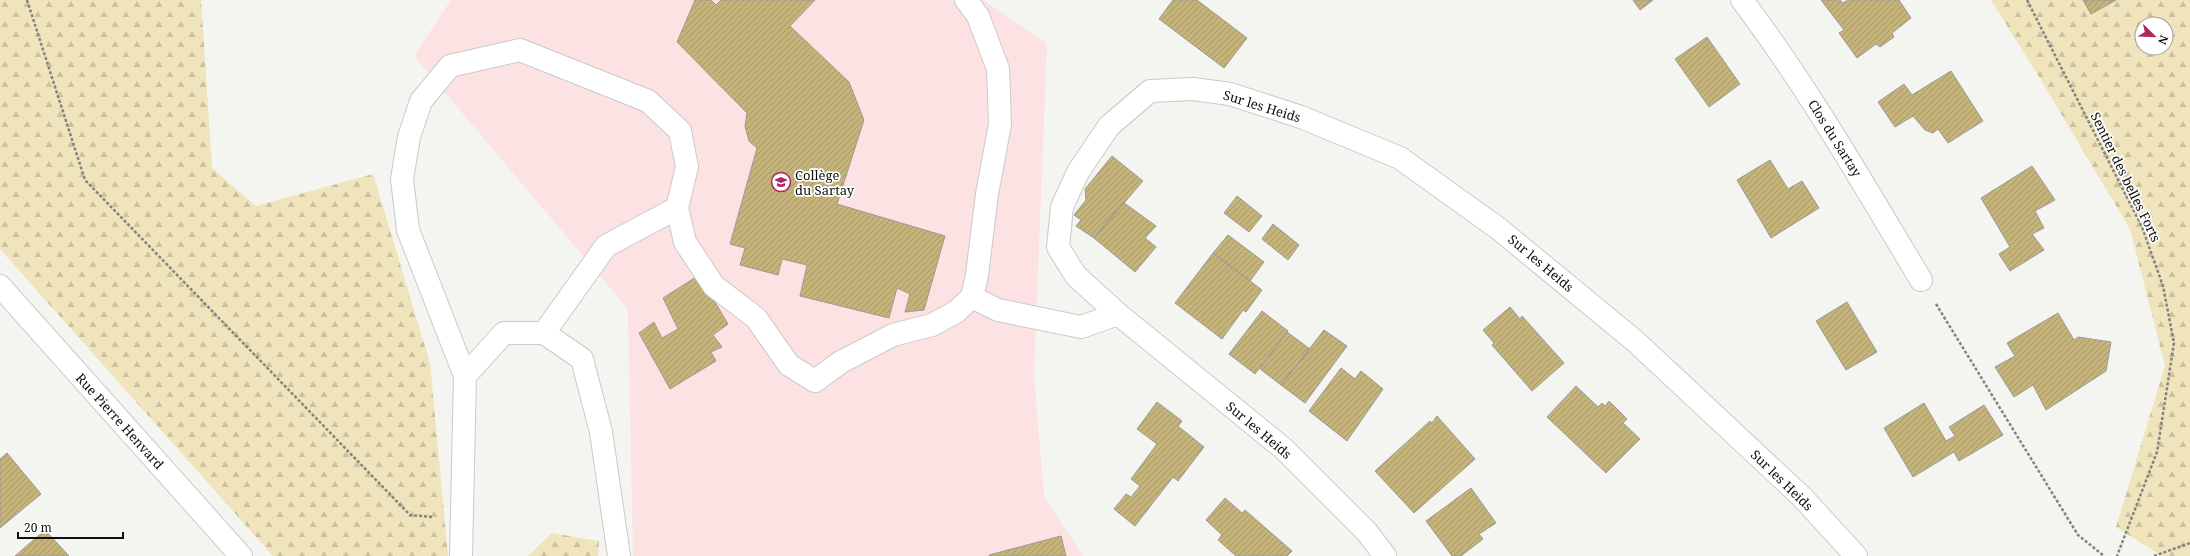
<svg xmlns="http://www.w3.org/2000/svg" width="2190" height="556" viewBox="0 0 2190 556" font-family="'Noto Serif',serif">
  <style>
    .education { fill: #fde2e4 }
    .forest { fill: url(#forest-firs); fill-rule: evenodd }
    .building { fill: url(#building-hatch); stroke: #9b9a97 }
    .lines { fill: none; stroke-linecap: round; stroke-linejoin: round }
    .minor-casing { stroke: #cbcac7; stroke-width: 24 }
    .major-casing { stroke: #cbcac7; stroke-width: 24 }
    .path { stroke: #838380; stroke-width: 2.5; stroke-dasharray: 3 2; stroke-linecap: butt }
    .minor { stroke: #fff; stroke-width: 22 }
    .major { stroke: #fff; stroke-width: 22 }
    .labels { text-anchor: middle; stroke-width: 3.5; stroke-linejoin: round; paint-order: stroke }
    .street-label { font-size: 13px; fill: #0f0e0d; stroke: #fff }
    .poi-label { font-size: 13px; fill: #0f0e0d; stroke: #fff; text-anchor: start }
  </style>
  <defs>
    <pattern id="forest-firs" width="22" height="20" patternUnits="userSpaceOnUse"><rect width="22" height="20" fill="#efe4bb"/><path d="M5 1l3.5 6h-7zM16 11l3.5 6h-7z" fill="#ccc2a0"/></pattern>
    <pattern id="building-hatch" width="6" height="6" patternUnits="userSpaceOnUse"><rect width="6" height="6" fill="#c4b47b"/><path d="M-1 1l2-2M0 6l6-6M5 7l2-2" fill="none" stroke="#a79a69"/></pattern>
  </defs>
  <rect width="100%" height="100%" fill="#f4f4f0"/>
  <path class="education" d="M 451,0 L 983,0 L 1047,43 L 1034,375 L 1044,496 L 1083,556 L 633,556 L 628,309 L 414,56 Z"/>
  <path class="forest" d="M 0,0 L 201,0 L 212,168 L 256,206 L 373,174 L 430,363 L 448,556 L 273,556 L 0,249 Z
    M 1991,0 L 2190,0 L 2190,556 L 2162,556 L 2116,527 L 2165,366 L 2130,229 L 2041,80 ZM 2142,24 L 2166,24 L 2166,48 L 2142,48 Z
    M 552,533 L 599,541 L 598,556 L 528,556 Z"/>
  <path class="building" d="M 695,0 L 711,0 L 716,5 L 721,0 L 815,0 L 790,26 L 849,82 L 864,120 L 837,204 L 945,236 L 924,310 L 905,312 L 910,294 L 897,288 L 889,318 L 800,296 L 807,265 L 782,259 L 778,275 L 740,265 L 745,248 L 730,244 L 757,148 L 749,141 L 745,126 L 747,113 L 677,42 Z
    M 1173,0 L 1197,0 L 1247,38 L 1224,68 L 1159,19 Z
    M 1633,0 L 1653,0 L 1640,10 Z
    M 1821,0 L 1840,0 L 1843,3 L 1848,0 L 1899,0 L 1911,18 L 1892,33 L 1894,37 L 1880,47 L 1876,44 L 1857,58 L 1839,33 L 1844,30 Z
    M 2083,0 L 2116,0 L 2091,14 Z
    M 1707,37 L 1740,84 L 1709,107 L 1675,59 Z
    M 1951,71 L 1983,121 L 1948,143 L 1938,129 L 1933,133 L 1925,130 L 1913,116 L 1895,127 L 1878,102 L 1904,84 L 1912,95 Z
    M 1112,156 L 1143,181 L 1094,238 L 1076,226 L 1081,220 L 1074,215 L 1086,200 L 1085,189 Z
    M 1770,160 L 1788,189 L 1802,181 L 1819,208 L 1771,238 L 1737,180 Z
    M 2032,166 L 2055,200 L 2035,211 L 2044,228 L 2032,234 L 2044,250 L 2010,271 L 1999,254 L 2010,247 L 1981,198 Z
    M 1237,196 L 1262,216 L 1249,232 L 1224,213 Z
    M 1123,202 L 1156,226 L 1145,238 L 1156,247 L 1135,272 L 1094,238 Z
    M 1273,224 L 1299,245 L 1288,260 L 1262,239 Z
    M 1228,235 L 1264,262 L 1250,281 L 1213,253 Z
    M 1213,253 L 1262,290 L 1246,312 L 1243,310 L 1222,339 L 1175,303 Z
    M 699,275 L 728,324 L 713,335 L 722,347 L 711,352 L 716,361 L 670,389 L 639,333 L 654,322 L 662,338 L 678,329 L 663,298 Z
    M 1847,302 L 1877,352 L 1846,370 L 1816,321 Z
    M 1510,307 L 1520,319 L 1522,316 L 1564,363 L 1532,391 L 1492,345 L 1494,343 L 1483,330 Z
    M 1262,311 L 1288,331 L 1255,374 L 1229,354 Z
    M 2058,313 L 2074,340 L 2078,337 L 2111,342 L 2106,371 L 2046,410 L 2033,385 L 2014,397 L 1995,367 L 2015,356 L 2007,343 Z
    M 1324,330 L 1347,346 L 1305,403 L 1281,385 Z
    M 1287,332 L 1310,349 L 1281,385 L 1260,369 Z
    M 1341,368 L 1355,379 L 1361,371 L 1383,389 L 1347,441 L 1309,411 Z
    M 1576,386 L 1598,407 L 1602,403 L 1605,406 L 1609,401 L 1627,419 L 1623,423 L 1640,439 L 1606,473 L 1547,417 Z
    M 1157,402 L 1182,421 L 1178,426 L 1204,447 L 1178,481 L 1173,477 L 1135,526 L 1114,509 L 1126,494 L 1131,497 L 1140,486 L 1131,479 L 1157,444 L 1137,429 Z
    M 1924,403 L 1946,441 L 1955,436 L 1949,427 L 1984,405 L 2003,435 L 1959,461 L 1954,452 L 1913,477 L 1884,428 Z
    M 1437,416 L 1475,459 L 1414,513 L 1375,471 L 1430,421 L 1432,423 Z
    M 7,453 L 41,494 L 0,528 L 0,459 Z
    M 1471,488 L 1496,523 L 1479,534 L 1483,539 L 1461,556 L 1452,556 L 1426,521 Z
    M 1225,498 L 1242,513 L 1245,510 L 1292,551 L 1287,556 L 1236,556 L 1218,540 L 1222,535 L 1206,520 Z
    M 45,530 L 69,556 L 15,556 Z
    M 1061,536 L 1066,556 L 989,556 L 989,555 Z"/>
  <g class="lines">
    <g class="minor-casing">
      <path id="minor" d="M 1742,0 C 1809,89 1864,185 1921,280
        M 972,297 L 998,310 L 1081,327 L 1118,314
        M 544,333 L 606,246 L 677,208
        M 465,376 L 408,230 L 402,179 L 409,137 L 421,101 L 450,66 L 520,50 L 648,101 L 680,131 L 687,167 L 677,208 L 685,242 L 714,286 L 756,318 L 789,365 L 815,381 L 841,362 L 893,335 L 932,325 L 956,312 L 972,297 L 977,275 L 987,194 L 1000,124 L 998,69 L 978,16 L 966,0
        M 461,556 L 465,376 L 504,333 L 544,333 L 582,359 L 601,432 L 619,556
        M 1385,556 L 1367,532 L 1284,449 L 1118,314 L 1076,276 L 1058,247 L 1062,207 L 1078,172 L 1109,126 L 1150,91 L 1193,89 L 1230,94 L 1301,117 L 1400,158 L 1499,229 L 1635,341 L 1802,497 L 1856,556"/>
    </g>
    <g class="major-casing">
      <path id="major" d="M 0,286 L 241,556"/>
    </g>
    <path class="path" d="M 27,0 L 85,180 L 410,515 L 432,517
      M 2027,0 L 2142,227 L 2163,286 L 2174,343 L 2157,452 L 2117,556
      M 1936,304 L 2078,535 L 2104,556
      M 2154,556 L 2190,543"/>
    <use href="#minor" class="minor"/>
    <use href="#major" class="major"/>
  </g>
  <defs>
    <g id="school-ring" transform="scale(1)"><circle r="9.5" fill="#fff" stroke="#b1245d" stroke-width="1.5"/><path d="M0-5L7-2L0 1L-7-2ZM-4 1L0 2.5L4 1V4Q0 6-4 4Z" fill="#b1245d"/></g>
  </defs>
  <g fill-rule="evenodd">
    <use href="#school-ring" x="781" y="182"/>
  </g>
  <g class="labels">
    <g class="street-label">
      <text transform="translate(1262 106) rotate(17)" y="5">Sur les Heids</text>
      <text transform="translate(1835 138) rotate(58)" y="5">Clos du Sartay</text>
      <text transform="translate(2126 177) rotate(64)" y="5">Sentier des belles Forts</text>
      <text transform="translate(1541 263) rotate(40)" y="5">Sur les Heids</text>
      <text transform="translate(120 421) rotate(48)" y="5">Rue Pierre Henvard</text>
      <text transform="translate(1259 430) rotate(40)" y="5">Sur les Heids</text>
      <text transform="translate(1782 480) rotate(44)" y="5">Sur les Heids</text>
    </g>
    <g class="poi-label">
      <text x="795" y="180">Collège<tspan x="795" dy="15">du Sartay</tspan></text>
    </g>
  </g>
  <g transform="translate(2154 36) rotate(113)"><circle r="19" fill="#ffffff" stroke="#9f9f9e"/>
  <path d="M0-3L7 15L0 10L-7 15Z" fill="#b1245d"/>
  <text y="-6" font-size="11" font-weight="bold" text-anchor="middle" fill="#0f0e0d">N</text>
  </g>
  <path d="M18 532v6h105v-6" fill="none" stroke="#0f0e0d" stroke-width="2"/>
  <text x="24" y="532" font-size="12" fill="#0f0e0d" stroke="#ffffff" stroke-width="3" paint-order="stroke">20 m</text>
</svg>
